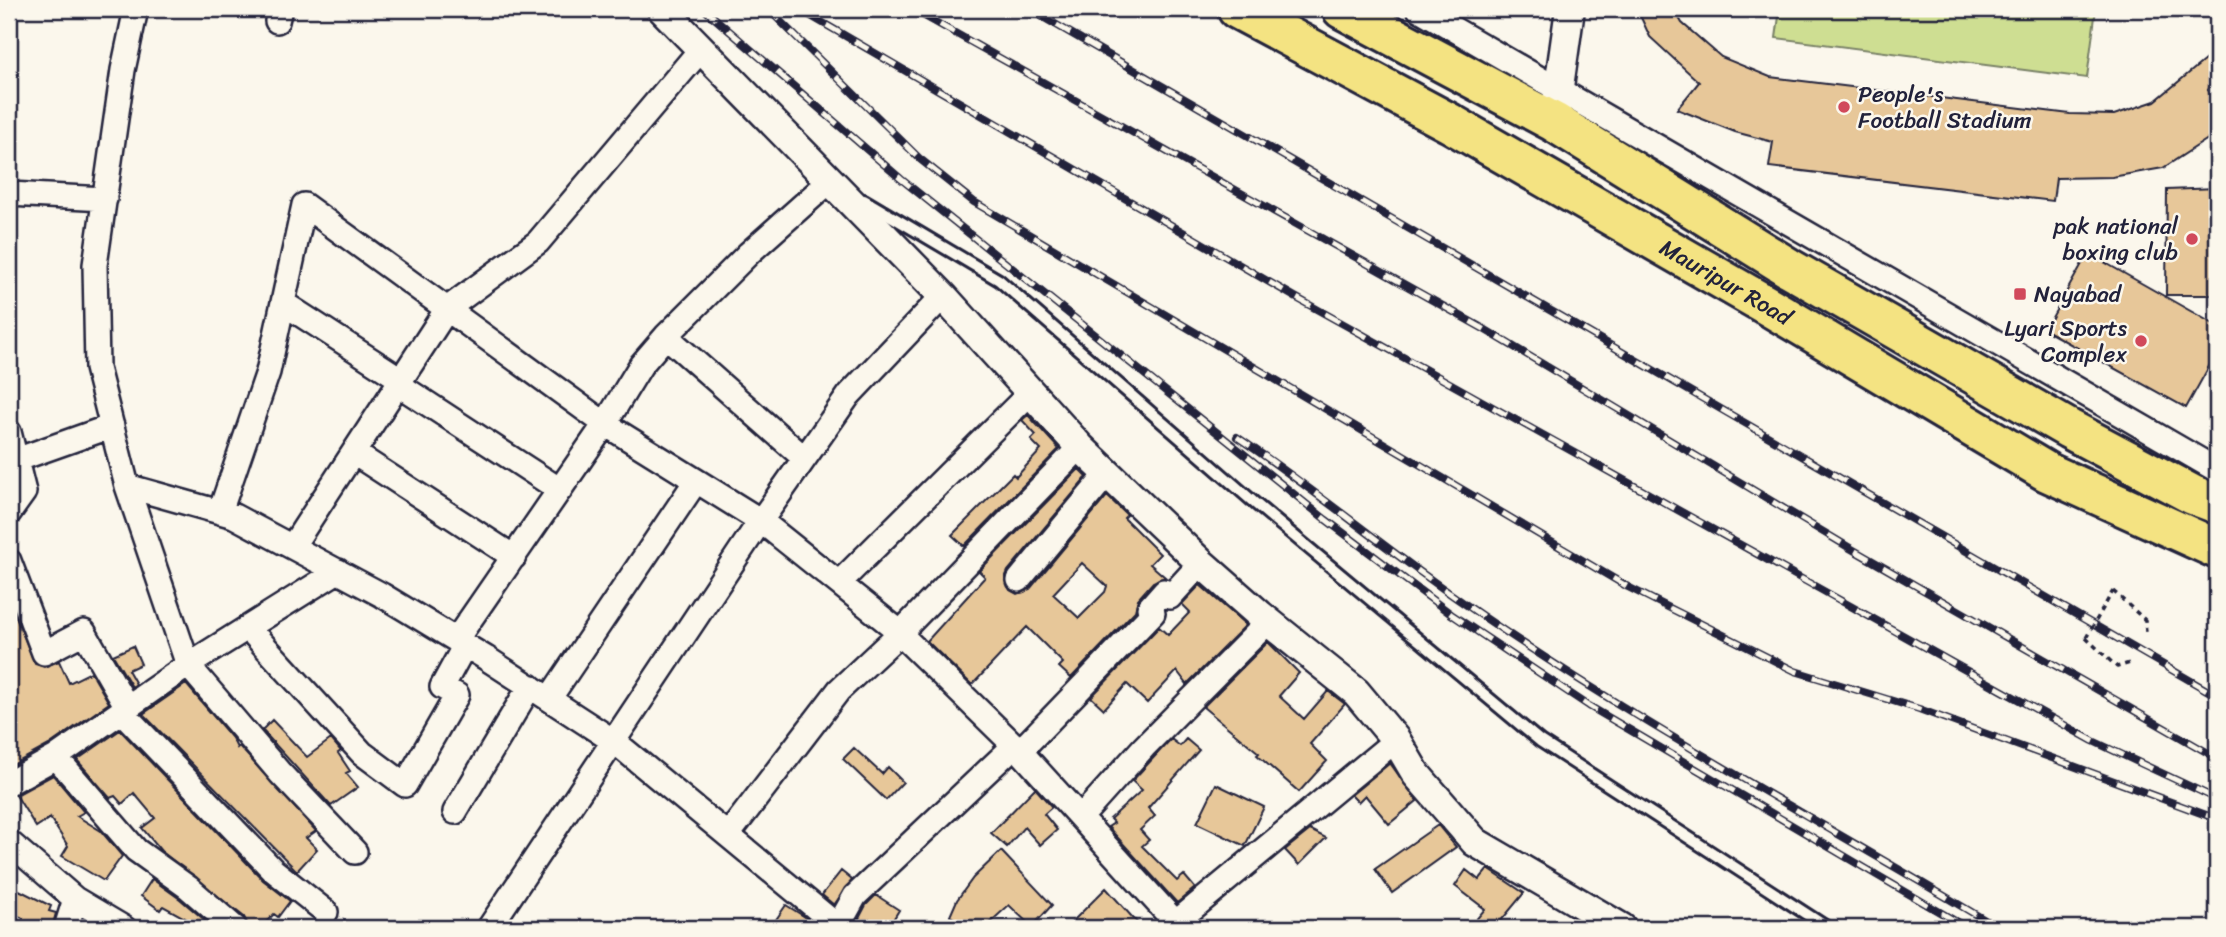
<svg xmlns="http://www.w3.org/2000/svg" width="2226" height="937" viewBox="0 0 2226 937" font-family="Sriracha,sans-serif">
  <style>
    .green { fill: #cede92; stroke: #788066; stroke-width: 2 }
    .building { fill: #e7c799; stroke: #22223b; stroke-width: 2; fill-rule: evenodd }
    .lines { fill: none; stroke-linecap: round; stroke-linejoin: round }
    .service-casing { stroke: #22223b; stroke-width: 16 }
    .minor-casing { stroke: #22223b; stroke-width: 28 }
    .tertiary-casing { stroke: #22223b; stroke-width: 33 }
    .trunk-casing { stroke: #22223b; stroke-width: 44 }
    .path { stroke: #22223b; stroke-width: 3.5; stroke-dasharray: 5 5; stroke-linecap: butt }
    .service { stroke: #fbf7ec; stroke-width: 10 }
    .minor { stroke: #fbf7ec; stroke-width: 23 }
    .tertiary { stroke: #fbf7ec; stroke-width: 28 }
    .trunk { stroke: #f4e382; stroke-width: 38 }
    .rail-casing { stroke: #22223b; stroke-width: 8 }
    .rail { stroke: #fbf7ec; stroke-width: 5; stroke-dasharray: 16; stroke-linecap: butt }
    .path-bridge { stroke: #22223b; stroke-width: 3.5; stroke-dasharray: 5 5; stroke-linecap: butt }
    .poi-dot { fill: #d1495b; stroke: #fbf7ec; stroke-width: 2.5 }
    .labels { text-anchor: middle; stroke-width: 5; stroke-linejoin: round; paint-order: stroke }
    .poi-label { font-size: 23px; fill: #22223b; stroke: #fbf7ec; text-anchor: start }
    .street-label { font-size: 23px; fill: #22223b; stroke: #fbf7ec }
  </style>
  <rect width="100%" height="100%" fill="#fbf7ec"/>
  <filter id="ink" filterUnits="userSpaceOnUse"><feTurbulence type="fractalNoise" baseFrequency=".0143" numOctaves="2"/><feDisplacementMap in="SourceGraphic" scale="14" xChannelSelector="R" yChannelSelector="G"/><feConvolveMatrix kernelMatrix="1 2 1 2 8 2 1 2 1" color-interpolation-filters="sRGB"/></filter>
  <g filter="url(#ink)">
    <path class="green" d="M 1780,9 L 2096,9 L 2087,78 L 1776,38 Z"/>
    <path class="building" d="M 1637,9 L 1674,9 L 1682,23 L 1721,57 L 1770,77 L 2070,114 L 2114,115 L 2155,101 L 2217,50 L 2217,77 L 2208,90 L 2217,102 L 2217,133 L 2163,168 L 2112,177 L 2056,178 L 2053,201 L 1769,167 L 1773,142 L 1735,132 L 1677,109 L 1699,82 L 1650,37 Z
      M 2217,188 L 2217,295 L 2166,295 L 2167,190 Z
      M 2088,253 L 2217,326 L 2217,352 L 2186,408 L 2045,330 Z
      M 1028,415 L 1059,449 L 964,546 L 952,535 L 1013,474 L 1016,477 L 1041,450 L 1031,440 L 1036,435 L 1022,420 Z
      M 1079,469 L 1087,477 L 1008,571 L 1005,578 L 1010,590 L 1017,594 L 1030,589 L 1107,496 L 1127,515 L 1124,518 L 1160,554 L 1150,564 L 1165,577 L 1153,582 L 1138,599 L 1135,611 L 1071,678 L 1059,667 L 1063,663 L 1027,627 L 972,685 L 927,641 L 985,577 L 979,571 ZM 1082,563 L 1107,586 L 1105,592 L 1079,618 L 1053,594 Z
      M 1200,585 L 1246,625 L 1187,684 L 1177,671 L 1147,703 L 1127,684 L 1104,709 L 1091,697 L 1159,627 L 1168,635 L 1190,612 L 1182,604 Z
      M 9,600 L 35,664 L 44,667 L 59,661 L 69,683 L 91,672 L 109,703 L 49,745 L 9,767 Z
      M 1268,642 L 1299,673 L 1279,696 L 1304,719 L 1328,691 L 1345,704 L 1310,744 L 1327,761 L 1299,792 L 1257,755 L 1259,753 L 1203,707 Z
      M 133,646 L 141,664 L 128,670 L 136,684 L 132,687 L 113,655 Z
      M 186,684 L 232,738 L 237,748 L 239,746 L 316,831 L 306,838 L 317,849 L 297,871 L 143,714 Z
      M 272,720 L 307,757 L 331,739 L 341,751 L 338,753 L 350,771 L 346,773 L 358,787 L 331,806 L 262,730 Z
      M 120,730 L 263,880 L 290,901 L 278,917 L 274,914 L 260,928 L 249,928 L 244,917 L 161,851 L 142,828 L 155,818 L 134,793 L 122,804 L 115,796 L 110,798 L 77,760 Z
      M 1171,739 L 1180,746 L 1186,739 L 1199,750 L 1148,808 L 1155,816 L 1140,830 L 1149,840 L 1142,846 L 1177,881 L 1184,875 L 1195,888 L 1177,903 L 1108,827 L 1114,823 L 1110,819 L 1142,790 L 1132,781 Z
      M 854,748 L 882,774 L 888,767 L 903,782 L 886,800 L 843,759 Z
      M 1390,763 L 1417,801 L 1389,824 L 1365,795 L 1358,802 L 1351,795 Z
      M 53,775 L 84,812 L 77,816 L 101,831 L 122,856 L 104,881 L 62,856 L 68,846 L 50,818 L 36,827 L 16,795 Z
      M 1216,784 L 1264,807 L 1245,846 L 1197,823 Z
      M 1035,788 L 1052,807 L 1044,814 L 1057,830 L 1040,845 L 1024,827 L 1007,847 L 991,833 Z
      M 1438,825 L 1456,847 L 1392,893 L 1375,869 Z
      M 1310,830 L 1326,838 L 1299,865 L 1285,850 Z
      M 1001,851 L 1052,905 L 1032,927 L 1009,905 L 984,928 L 950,928 L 957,920 L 950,916 L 957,900 L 973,878 Z
      M 1488,869 L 1524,893 L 1495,928 L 1469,928 L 1485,909 L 1455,886 L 1466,870 L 1479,880 Z
      M 841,871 L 852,880 L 834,905 L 822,895 Z
      M 152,879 L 180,899 L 214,928 L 190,928 L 194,923 L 163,906 L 160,910 L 141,896 Z
      M 9,885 L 51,906 L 49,911 L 56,913 L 52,928 L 21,928 L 23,918 L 9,912 Z
      M 1106,888 L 1142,928 L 1066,928 Z
      M 876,895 L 899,910 L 888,928 L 880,923 L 876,928 L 854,928 L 866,905 Z
      M 786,905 L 805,917 L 818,928 L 785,928 L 775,921 Z"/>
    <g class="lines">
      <g class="service-casing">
        <path id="service" d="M 864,200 L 999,280 L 1257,505 L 1540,741 L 1828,928"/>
      </g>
      <g class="minor-casing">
        <path id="minor" d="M 136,9 L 123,70 L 95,265 L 97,368 L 127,486 L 188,665 L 280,773 L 355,852
          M 1419,9 L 2217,470
          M 277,21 L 280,9
          M 9,194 L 105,199
          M 283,303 L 402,380
          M 666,336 L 804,458
          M 399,385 L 560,490
          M 9,432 L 24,492 L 9,513
          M 354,453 L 514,557
          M 16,460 L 112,426
          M 127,486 L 234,516 L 382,595 L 486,658 L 615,742 L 840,928
          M 220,512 L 268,372 L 304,205 L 605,424 L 761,521 L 891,625 L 1020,751 L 1176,923
          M 292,547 L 447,309 L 538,242 L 702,48
          M 9,561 L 44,653 L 84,632 L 127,707
          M 1019,580 L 1108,473
          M 839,583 L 1031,392
          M 248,628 L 362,753 L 405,785 L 457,695 L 442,687 L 465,645
          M 456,640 L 605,424 L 641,365 L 666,336 L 749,253 L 831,180
          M 549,699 L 696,481
          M 121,711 L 273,870 L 326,912
          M 1020,751 L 1153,613 L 1149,608 L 1164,591 L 1170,597 L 1201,563
          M 56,757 L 136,850 L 189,888 L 235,928
          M 9,783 L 56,757 L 188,665 L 338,571
          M 455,812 L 530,686
          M 1081,817 L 1144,747 L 1268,622
          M 728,835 L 839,690 L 900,633 L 1080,447
          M 9,842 L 75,899 L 124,928
          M 66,928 L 75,899
          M 489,928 L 755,529 L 849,395 L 943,296
          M 837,928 L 855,896 L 1015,745
          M 1169,928 L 1396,740"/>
      </g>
      <g class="tertiary-casing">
        <path id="tertiary" d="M 662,9 L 943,296 L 1080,447 L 1201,563 L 1260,615 L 1356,692 L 1396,740 L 1416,774 L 1475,842 L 1622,928
          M 1554,122 L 1570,9"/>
      </g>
      <g class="trunk-casing">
        <g id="trunk">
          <path id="s1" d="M 1237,9 L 1450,123 L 1768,306 L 2047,472 L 2217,549"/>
          <path d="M 1342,9 L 1554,122 L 1789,268 L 2069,429 L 2193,495 L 2217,504"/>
        </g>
      </g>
      <path class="path" d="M 2113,591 L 2145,620 L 2146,632
        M 2086,638 L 2117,667 L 2133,662"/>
      <use href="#service" class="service"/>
      <use href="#minor" class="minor"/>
      <use href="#tertiary" class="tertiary"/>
      <use href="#trunk" class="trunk"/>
      <g class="rail-casing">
        <path id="rail" d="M 704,9 L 901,179 L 1325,519 L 1451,614 L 1589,706 L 1967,928
          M 768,9 L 920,159 L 974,202 L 1628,587 L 1795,671 L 1919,709 L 2217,819
          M 799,9 L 1295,297 L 2093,741 L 2217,799
          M 912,9 L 1484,329 L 1850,548 L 2217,758
          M 1029,9 L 2217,696
          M 1237,437 C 1316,490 1389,552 1468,606 C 1636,723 1822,822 1998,928"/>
      </g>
      <use href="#rail" class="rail"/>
      <path class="path-bridge" d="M 2086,638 L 2113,591"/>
    </g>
  </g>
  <g class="poi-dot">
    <circle cx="1844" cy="107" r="7"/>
    <circle cx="2192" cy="239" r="7"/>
    <rect x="2013" y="287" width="14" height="14" rx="3.5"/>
    <circle cx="2141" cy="341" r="7"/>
  </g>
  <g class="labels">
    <g class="poi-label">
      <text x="1858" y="102">People's<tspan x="1858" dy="26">Football Stadium</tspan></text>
      <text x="2178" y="234" text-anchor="end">pak national<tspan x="2178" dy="26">boxing club</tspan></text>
      <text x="2034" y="302">Nayabad</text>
      <text x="2127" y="336" text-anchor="end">Lyari Sports<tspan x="2127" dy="26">Complex</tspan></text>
    </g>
    <g class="street-label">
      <text dy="8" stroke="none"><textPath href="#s1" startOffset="560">Mauripur Road</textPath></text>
    </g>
  </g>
  <rect width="2226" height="937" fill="none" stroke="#fbf7ec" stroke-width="35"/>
  <rect x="18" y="18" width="2191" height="902" fill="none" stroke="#22223b" stroke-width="2.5" filter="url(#ink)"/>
</svg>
